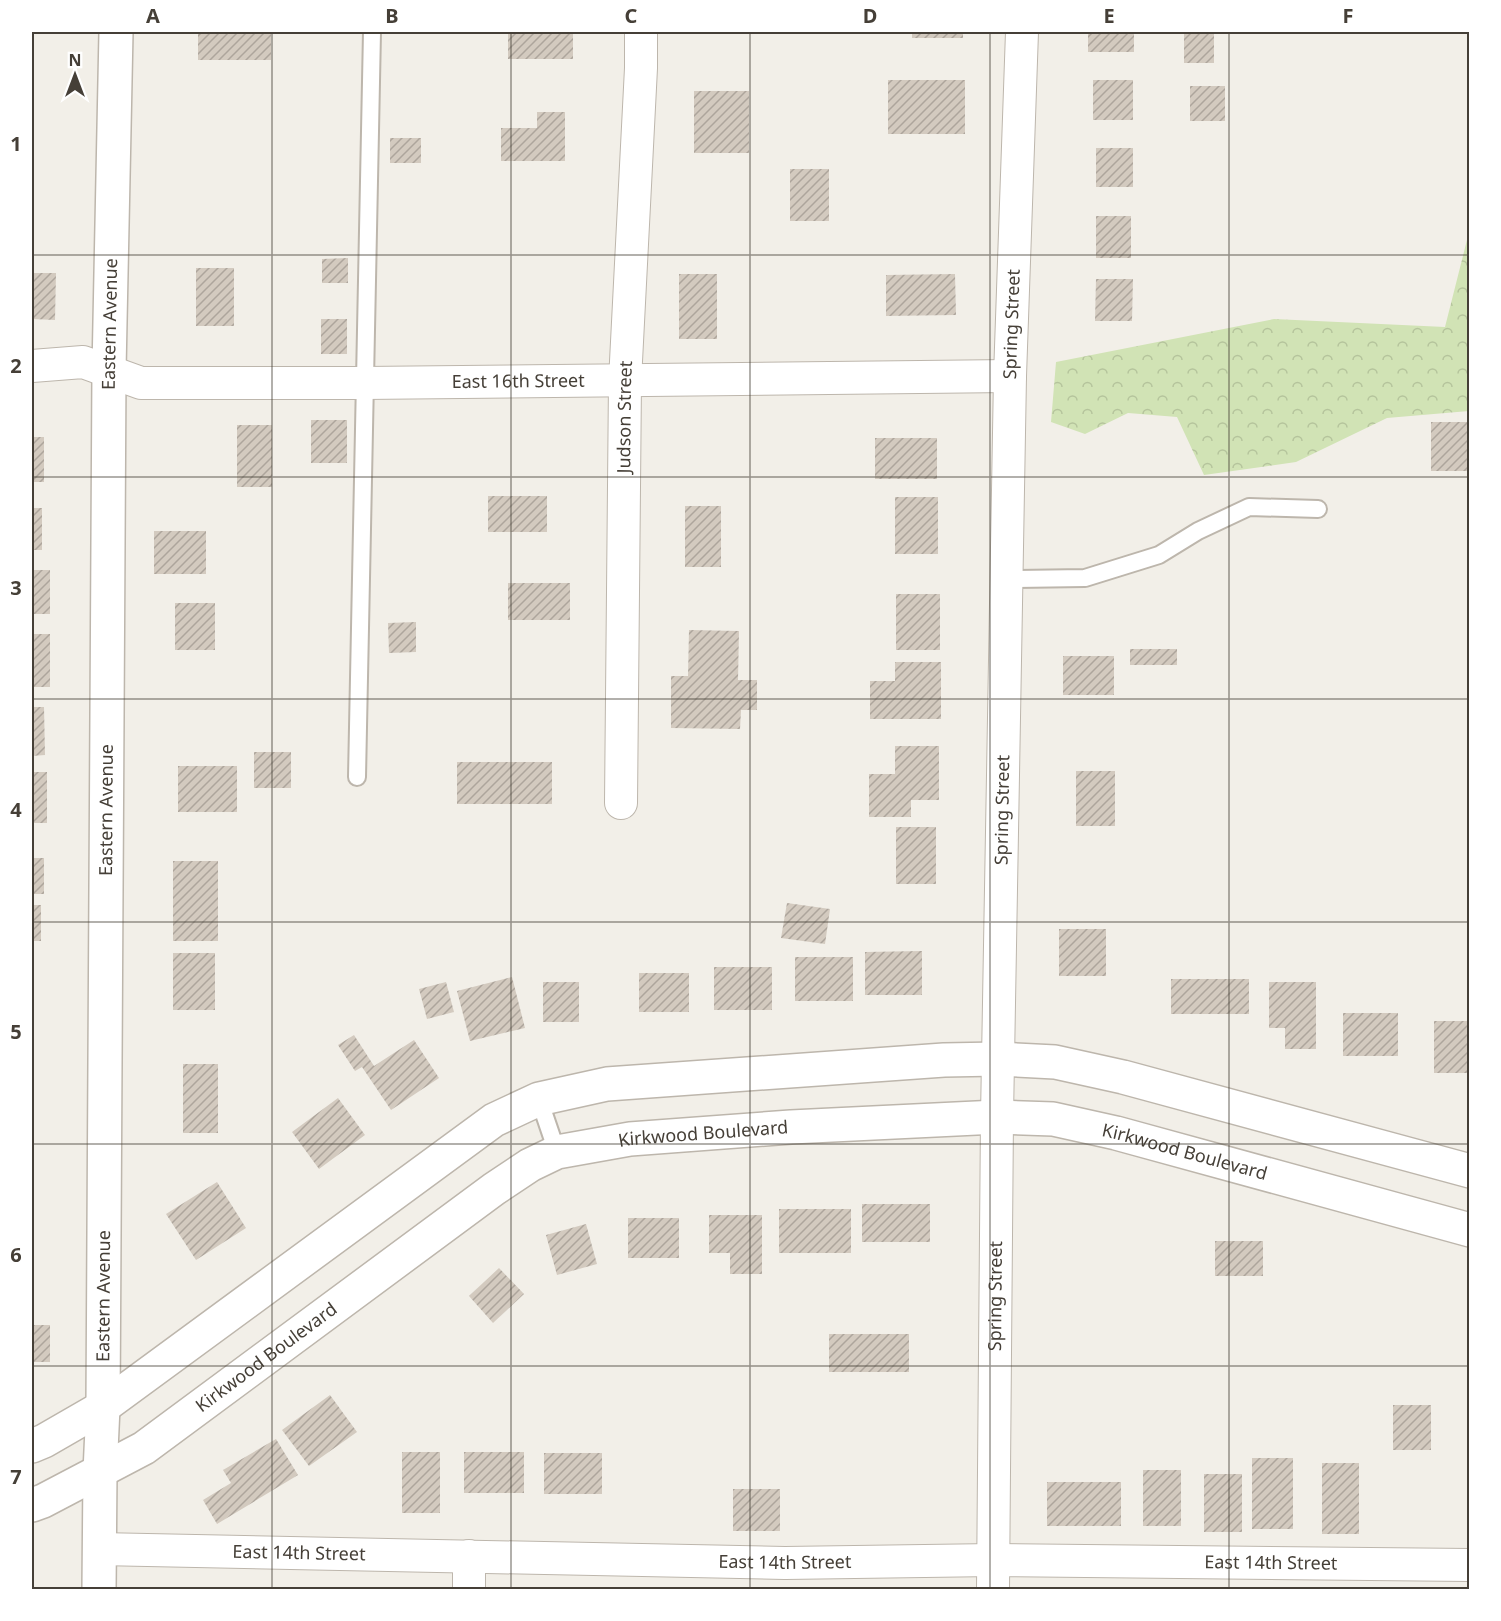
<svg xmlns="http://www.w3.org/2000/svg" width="1501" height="1621" viewBox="0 0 1501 1621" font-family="'Noto Sans',sans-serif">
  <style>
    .forest { fill: url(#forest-crowns) }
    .building { fill: url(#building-hatch) }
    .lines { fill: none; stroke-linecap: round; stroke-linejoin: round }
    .service-casing { stroke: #bdb6ac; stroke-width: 20 }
    .minor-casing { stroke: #bdb6ac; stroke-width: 34 }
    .tertiary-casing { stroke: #bdb6ac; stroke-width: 36 }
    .service { stroke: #fff; stroke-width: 16 }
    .minor { stroke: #fff; stroke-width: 32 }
    .tertiary { stroke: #fff; stroke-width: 33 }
    .grid { fill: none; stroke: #453f37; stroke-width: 1.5; stroke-opacity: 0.55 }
    .labels { text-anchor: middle; stroke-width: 4.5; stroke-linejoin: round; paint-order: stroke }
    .street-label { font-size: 18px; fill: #453f37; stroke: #fff }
    .neatline { fill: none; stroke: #453f37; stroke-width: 2 }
    .grid-label { font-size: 20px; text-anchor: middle; font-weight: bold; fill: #453f37 }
  </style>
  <defs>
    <pattern id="forest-crowns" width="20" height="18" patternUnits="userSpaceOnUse" patternTransform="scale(1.5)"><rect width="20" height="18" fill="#d1e3b5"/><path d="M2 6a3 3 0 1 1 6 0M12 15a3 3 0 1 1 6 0" fill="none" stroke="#b5c49c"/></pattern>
    <pattern id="building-hatch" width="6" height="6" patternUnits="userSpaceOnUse" patternTransform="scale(1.5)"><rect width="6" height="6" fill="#d3cabf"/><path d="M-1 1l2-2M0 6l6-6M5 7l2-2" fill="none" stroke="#ada59c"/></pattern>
  </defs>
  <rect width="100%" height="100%" fill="#f2efe8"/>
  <path class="forest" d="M 1469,232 L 1469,411 L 1387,418 L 1296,462 L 1204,475 L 1177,417 L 1128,413 L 1085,434 L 1051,422 L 1056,362 L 1274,319 L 1445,327 Z"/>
  <path class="building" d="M 198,32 L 271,32 L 271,60 L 198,60 Z
    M 508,32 L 573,32 L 573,59 L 508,59 Z
    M 912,32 L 963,32 L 963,38 L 912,38 Z
    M 1088,32 L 1134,32 L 1134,52 L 1088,52 Z
    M 1184,33 L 1214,33 L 1214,63 L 1184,63 Z
    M 888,80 L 965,80 L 965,134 L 888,134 Z
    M 1093,80 L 1133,80 L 1133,120 L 1093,120 Z
    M 1190,86 L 1225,86 L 1225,121 L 1190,121 Z
    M 694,91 L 749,91 L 749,153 L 694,153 Z
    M 537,112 L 565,112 L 565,161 L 501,161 L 501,128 L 537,128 Z
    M 390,138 L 421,138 L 421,163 L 390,163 Z
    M 1096,148 L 1133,148 L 1133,187 L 1096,187 Z
    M 790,169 L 829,169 L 829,221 L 790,221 Z
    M 1096,216 L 1131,216 L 1131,258 L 1096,258 Z
    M 348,258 L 348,283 L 322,283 L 322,259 Z
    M 196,268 L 234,268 L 234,326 L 196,326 Z
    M 32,273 L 56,273 L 55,320 L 32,319 Z
    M 679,274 L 717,274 L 717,339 L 679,339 Z
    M 955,274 L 956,315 L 886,316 L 886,275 Z
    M 1096,279 L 1133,279 L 1132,321 L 1095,321 Z
    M 321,319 L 347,319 L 347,354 L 321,354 Z
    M 311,420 L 347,420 L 347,463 L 311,463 Z
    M 1431,422 L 1470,422 L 1470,471 L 1431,471 Z
    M 237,425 L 272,425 L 272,487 L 237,487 Z
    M 32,437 L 44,437 L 44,482 L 32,482 Z
    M 875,438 L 937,438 L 937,479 L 875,479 Z
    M 488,496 L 547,496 L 547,532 L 488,532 Z
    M 895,497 L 938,497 L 938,554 L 895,554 Z
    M 685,506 L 721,506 L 721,567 L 685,567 Z
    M 32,508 L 42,508 L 42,550 L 32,550 Z
    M 154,531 L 206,531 L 206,574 L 154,574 Z
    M 32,570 L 50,570 L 50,614 L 32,614 Z
    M 508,583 L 570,583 L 570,620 L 508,620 Z
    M 896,594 L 940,594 L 940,650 L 896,650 Z
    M 175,603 L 215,603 L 215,650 L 175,650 Z
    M 416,622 L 416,652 L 389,653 L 388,623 Z
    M 689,630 L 739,631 L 738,680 L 757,680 L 757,710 L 741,710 L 740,729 L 671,728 L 671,676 L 688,676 Z
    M 32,634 L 50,634 L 50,687 L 32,687 Z
    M 1130,649 L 1177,649 L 1177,665 L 1130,665 Z
    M 1063,656 L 1114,656 L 1114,695 L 1063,695 Z
    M 895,662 L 941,662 L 941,719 L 870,719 L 870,681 L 895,681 Z
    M 32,707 L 44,707 L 45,755 L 32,756 Z
    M 895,746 L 939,746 L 939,800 L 911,800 L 911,817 L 869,817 L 869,774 L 895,774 Z
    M 254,752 L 291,752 L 291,788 L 254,788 Z
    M 457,762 L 552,762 L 552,804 L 457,804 Z
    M 178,766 L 237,766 L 237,812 L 178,812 Z
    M 1076,771 L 1115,771 L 1115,826 L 1076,826 Z
    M 32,772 L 47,772 L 47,823 L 32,823 Z
    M 896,827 L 936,827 L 936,884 L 896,884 Z
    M 32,858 L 44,858 L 44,894 L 32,894 Z
    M 173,861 L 218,861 L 218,941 L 173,941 Z
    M 787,903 L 830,909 L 825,944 L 781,938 Z
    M 32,905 L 41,905 L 41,941 L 32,941 Z
    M 1059,929 L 1106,929 L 1106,976 L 1059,976 Z
    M 922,951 L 922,995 L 865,995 L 865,952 Z
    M 173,953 L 215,953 L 215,1010 L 173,1010 Z
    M 795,957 L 853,957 L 853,1001 L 795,1001 Z
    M 714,967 L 772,967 L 772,1010 L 714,1010 Z
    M 639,973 L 689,973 L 689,1012 L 639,1012 Z
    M 512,977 L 525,1028 L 470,1041 L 457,991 Z
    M 1171,979 L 1249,979 L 1249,1014 L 1171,1014 Z
    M 446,982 L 454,1012 L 427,1019 L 419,989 Z
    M 543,982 L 579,982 L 579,1022 L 543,1022 Z
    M 1269,982 L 1316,982 L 1316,1049 L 1285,1049 L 1285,1028 L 1269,1028 Z
    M 1343,1013 L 1398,1013 L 1398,1056 L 1343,1056 Z
    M 1434,1021 L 1470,1021 L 1470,1073 L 1434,1073 Z
    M 354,1035 L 374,1066 L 414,1040 L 439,1078 L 391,1110 L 362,1067 L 355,1071 L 338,1045 Z
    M 183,1064 L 218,1064 L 218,1133 L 183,1133 Z
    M 338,1098 L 365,1135 L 319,1169 L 292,1132 Z
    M 217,1182 L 246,1228 L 196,1260 L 166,1214 Z
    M 862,1204 L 930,1204 L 930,1242 L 862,1242 Z
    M 779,1209 L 851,1209 L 851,1253 L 779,1253 Z
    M 709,1215 L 762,1215 L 762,1274 L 730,1274 L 730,1253 L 709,1253 Z
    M 628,1218 L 679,1218 L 679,1258 L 628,1258 Z
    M 586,1224 L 597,1264 L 557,1275 L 546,1235 Z
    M 1215,1241 L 1263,1241 L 1263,1276 L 1215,1276 Z
    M 499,1268 L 524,1294 L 493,1323 L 469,1296 Z
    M 32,1325 L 50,1325 L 50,1362 L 32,1362 Z
    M 829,1334 L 909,1334 L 909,1372 L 829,1372 Z
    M 330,1395 L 357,1432 L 309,1466 L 282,1430 Z
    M 1393,1405 L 1431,1405 L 1431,1450 L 1393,1450 Z
    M 276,1439 L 298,1475 L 217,1524 L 203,1500 L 231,1483 L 223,1470 Z
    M 402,1452 L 440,1452 L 440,1513 L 402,1513 Z
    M 464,1452 L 524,1452 L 524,1493 L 464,1493 Z
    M 544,1453 L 602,1453 L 602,1494 L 544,1494 Z
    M 1252,1458 L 1293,1458 L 1293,1529 L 1252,1529 Z
    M 1322,1463 L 1359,1463 L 1359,1534 L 1322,1534 Z
    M 1143,1470 L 1181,1470 L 1181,1526 L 1143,1526 Z
    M 1204,1474 L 1242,1474 L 1242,1532 L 1204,1532 Z
    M 1047,1482 L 1121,1482 L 1121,1526 L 1047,1526 Z
    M 733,1489 L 780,1489 L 780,1531 L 733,1531 Z"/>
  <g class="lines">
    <g class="service-casing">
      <path id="service" d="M 1008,579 L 1085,578 L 1159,555 L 1198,531 L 1249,507 L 1318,509
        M 357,777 L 372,32
        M 539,1099 L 557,1152"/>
    </g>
    <g class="minor-casing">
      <g id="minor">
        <path id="s1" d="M 32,366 L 83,362 L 141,383 L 364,383 L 1010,376"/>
        <path id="s2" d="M 621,803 L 625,381 L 641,68 L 641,32"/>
        <path id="s3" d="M 99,1549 L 785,1563 L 994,1560 L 1470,1565"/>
        <path d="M 469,1556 L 469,1590"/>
        <path id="s4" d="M 993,1590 L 997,1117 L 1010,376 L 1022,32"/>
      </g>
    </g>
    <g class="tertiary-casing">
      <g id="tertiary">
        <path d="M 32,1446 L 44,1441 L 103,1407 L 494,1120 L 539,1099 L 607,1084 L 944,1060 L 998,1059 L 1055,1062 L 1123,1077 L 1470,1171"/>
        <path id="s5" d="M 32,1505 L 43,1501 L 144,1448 L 494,1189 L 530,1165 L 557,1152 L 630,1139 L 791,1127 L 997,1117 L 1053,1119 L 1116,1133 L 1470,1230"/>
        <path id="s6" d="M 99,1590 L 100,1472 L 103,1407 L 109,370 L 116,32"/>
      </g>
    </g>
    <use href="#service" class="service"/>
    <use href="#minor" class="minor"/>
    <use href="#tertiary" class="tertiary"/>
  </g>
  <path class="grid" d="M 272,32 L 272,1590M 511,32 L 511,1590M 750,32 L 750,1590M 990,32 L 990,1590M 1229,32 L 1229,1590M 32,255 L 1470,255M 32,477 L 1470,477M 32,699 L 1470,699M 32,922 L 1470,922M 32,1144 L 1470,1144M 32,1366 L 1470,1366"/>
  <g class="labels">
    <g class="street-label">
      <text dy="6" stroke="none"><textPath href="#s6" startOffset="1266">Eastern Avenue</textPath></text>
      <text dy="6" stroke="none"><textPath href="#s4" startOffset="1266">Spring Street</textPath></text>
      <text dy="6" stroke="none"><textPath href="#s1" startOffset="490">East 16th Street</textPath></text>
      <text dy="6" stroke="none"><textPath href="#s2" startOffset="386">Judson Street</textPath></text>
      <text dy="6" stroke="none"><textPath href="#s6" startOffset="780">Eastern Avenue</textPath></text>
      <text dy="6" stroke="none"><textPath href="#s4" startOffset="780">Spring Street</textPath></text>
      <text dy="6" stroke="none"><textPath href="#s5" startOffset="782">Kirkwood Boulevard</textPath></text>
      <text dy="6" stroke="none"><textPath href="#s5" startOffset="1268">Kirkwood Boulevard</textPath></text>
      <text dy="6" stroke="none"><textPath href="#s6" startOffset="294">Eastern Avenue</textPath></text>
      <text dy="6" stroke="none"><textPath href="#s4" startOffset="294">Spring Street</textPath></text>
      <text dy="6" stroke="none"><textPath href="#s5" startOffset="278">Kirkwood Boulevard</textPath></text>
      <text dy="6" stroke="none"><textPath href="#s3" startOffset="200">East 14th Street</textPath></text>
      <text dy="6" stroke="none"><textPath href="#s3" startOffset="686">East 14th Street</textPath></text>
      <text dy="6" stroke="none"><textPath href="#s3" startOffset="1172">East 14th Street</textPath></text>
    </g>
  </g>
  <rect width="1501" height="1621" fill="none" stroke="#ffffff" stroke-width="66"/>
  <g transform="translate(75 75)" stroke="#ffffff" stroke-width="4.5" paint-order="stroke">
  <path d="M0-4.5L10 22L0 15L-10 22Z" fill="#453f37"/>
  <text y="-9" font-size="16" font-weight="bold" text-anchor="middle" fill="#453f37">N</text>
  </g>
  <rect x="33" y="33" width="1435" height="1555" class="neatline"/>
  <g class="grid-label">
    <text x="153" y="23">A</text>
    <text x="392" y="23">B</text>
    <text x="631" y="23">C</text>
    <text x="870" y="23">D</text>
    <text x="1109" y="23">E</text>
    <text x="1348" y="23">F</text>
    <text x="16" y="151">1</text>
    <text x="16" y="373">2</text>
    <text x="16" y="595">3</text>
    <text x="16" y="817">4</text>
    <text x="16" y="1039">5</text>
    <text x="16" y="1262">6</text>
    <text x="16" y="1484">7</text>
  </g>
</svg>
